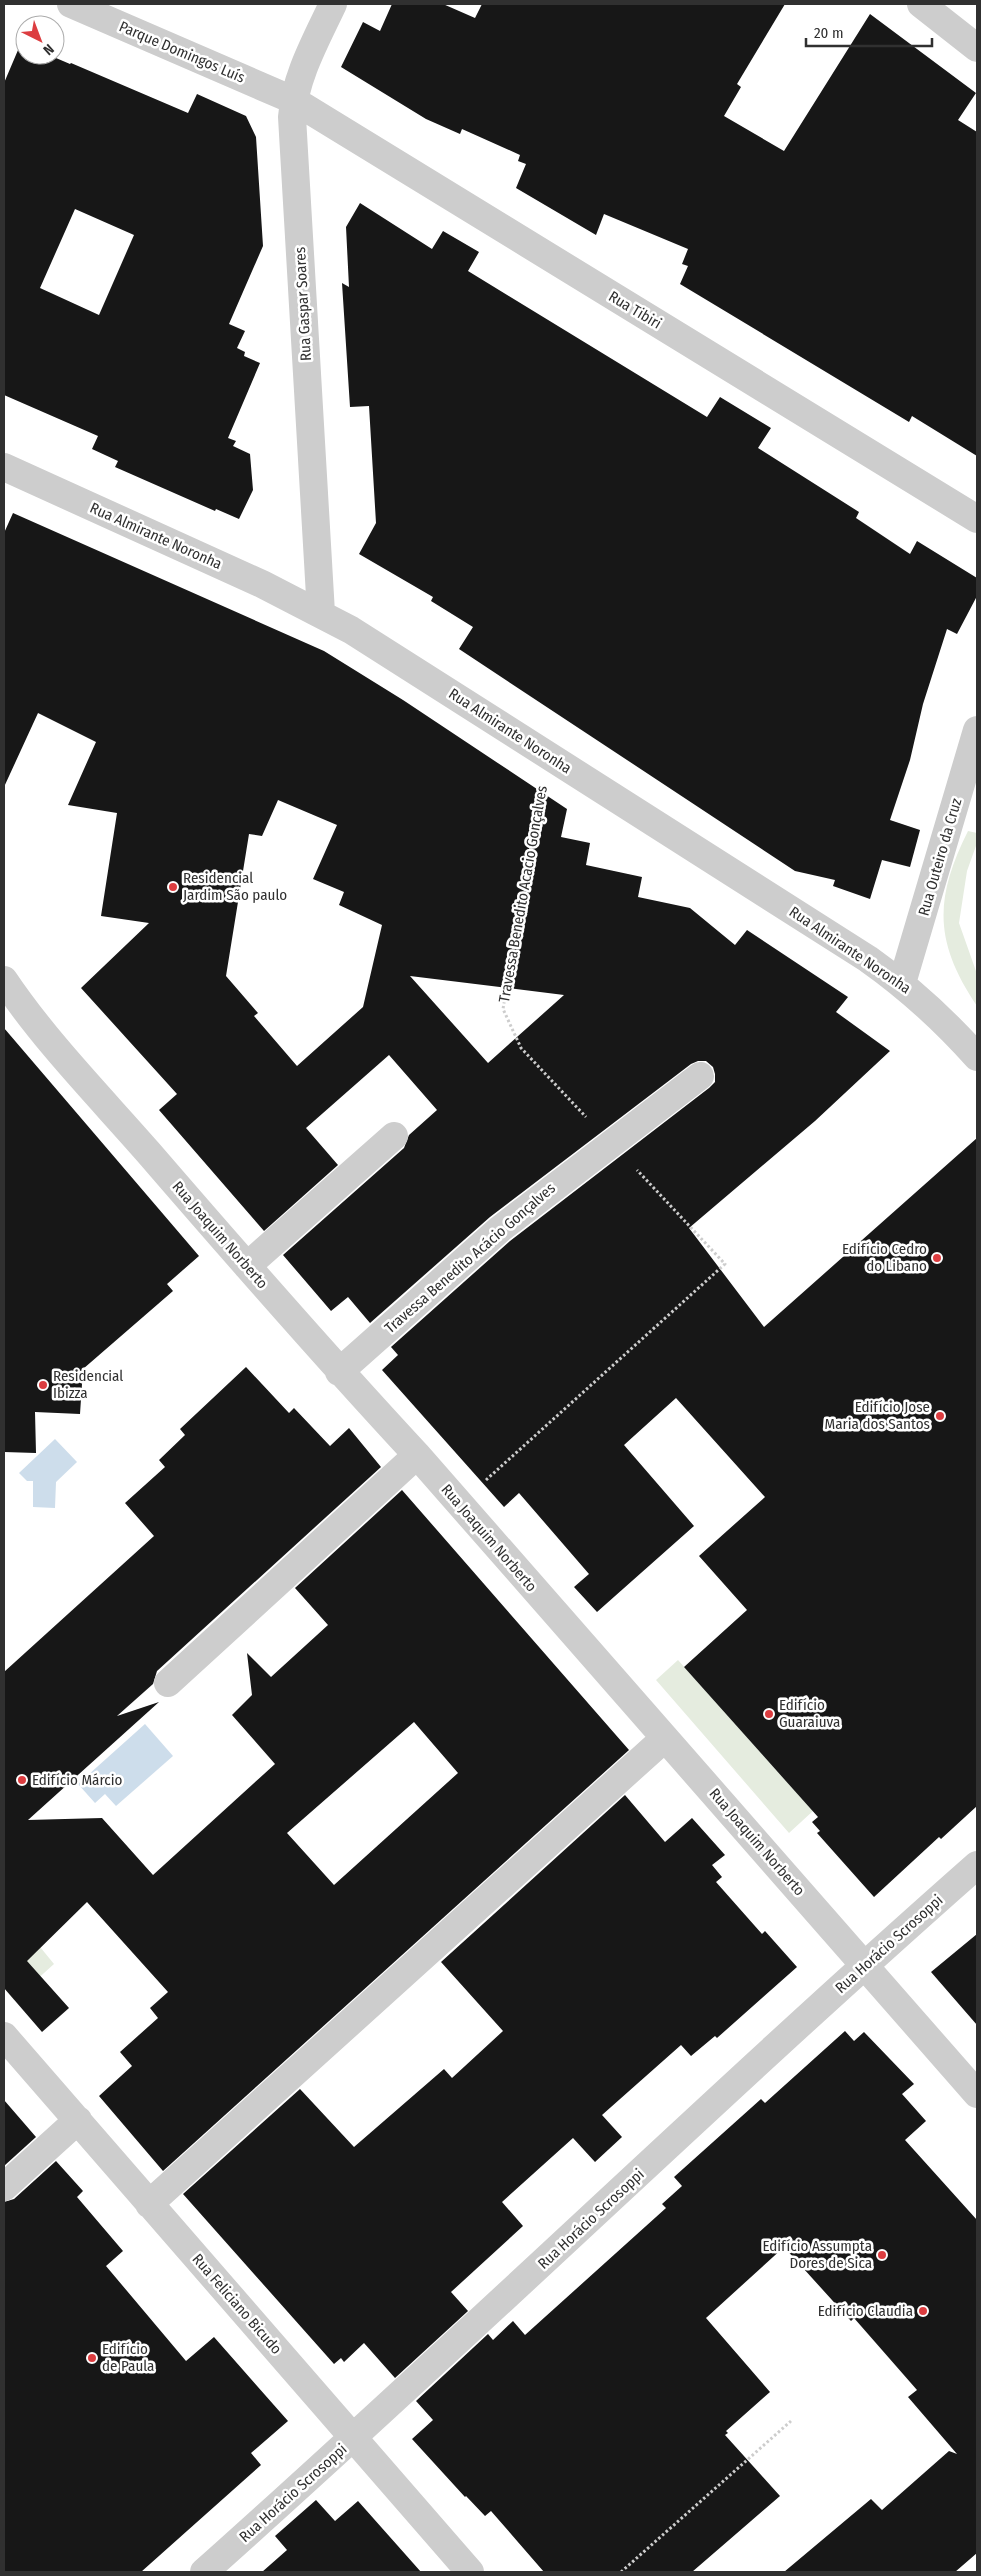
<svg xmlns="http://www.w3.org/2000/svg" width="981" height="2576" viewBox="0 0 981 2576" font-family="'Fira Sans Condensed',sans-serif">
  <style>
    .green { fill: #e5ecdf }
    .water { fill: #cdddeb }
    .building { fill: #171717; fill-rule: evenodd }
    .lines { fill: none; stroke-linecap: round; stroke-linejoin: round }
    .path { stroke: #cdcdcd; stroke-width: 3; stroke-dasharray: 2.5 2.5; stroke-linecap: butt }
    .minor { stroke: #cdcdcd; stroke-width: 28 }
    .poi-dot { fill: #dc3d40; stroke: #fff; stroke-width: 2 }
    .labels { text-anchor: middle; stroke-width: 5; stroke-linejoin: round; paint-order: stroke }
    .street-label { font-size: 15px; fill: #303030; stroke: #fff }
    .poi-label { font-size: 15px; fill: #303030; stroke: #fff; text-anchor: start }
  </style>
  <rect width="100%" height="100%" fill="#fff"/>
  <path class="green" d="M 968,831 L 977,833 L 977,843 L 967,871 L 959,923 L 977,974 L 977,1006 C 934,942 934,899 968,831 Z
    M 678,1660 L 813,1811 L 789,1833 L 656,1680 Z
    M 4,1921 L 26,1946 L 36,1942 L 54,1964 L 14,2000 L 4,1988 Z"/>
  <path class="water" d="M 55,1439 L 77,1462 L 56,1482 L 55,1508 L 33,1507 L 33,1481 L 27,1481 L 19,1473 Z
    M 145,1724 L 173,1756 L 116,1806 L 105,1794 L 95,1803 L 78,1784 Z"/>
  <path class="building" d="M 392,4 L 443,4 L 475,18 L 482,4 L 785,4 L 737,84 L 741,87 L 724,116 L 784,151 L 870,14 L 976,93 L 958,120 L 977,132 L 977,456 L 912,416 L 909,422 L 680,284 L 688,266 L 682,264 L 688,249 L 604,214 L 596,235 L 516,188 L 526,164 L 518,161 L 520,155 L 462,129 L 460,134 L 426,119 L 341,67 L 363,22 L 380,31 Z
    M 21,43 L 25,44 L 25,55 L 49,55 L 70,64 L 71,63 L 188,113 L 197,94 L 246,116 L 256,137 L 263,246 L 229,324 L 245,331 L 237,348 L 245,352 L 244,356 L 260,363 L 228,438 L 236,441 L 233,446 L 250,454 L 253,490 L 239,519 L 216,509 L 215,511 L 115,467 L 118,461 L 92,449 L 98,436 L 4,395 L 4,83 ZM 75,209 L 134,235 L 99,315 L 40,288 Z
    M 360,203 L 432,249 L 443,231 L 479,252 L 468,271 L 707,417 L 720,397 L 771,428 L 758,448 L 859,512 L 856,518 L 910,554 L 917,541 L 977,578 L 977,596 L 957,634 L 947,629 L 923,704 L 910,760 L 890,820 L 920,830 L 910,867 L 882,860 L 870,899 L 833,886 L 835,880 L 795,871 L 459,649 L 473,627 L 431,601 L 433,597 L 359,554 L 376,523 L 369,406 L 350,407 L 342,283 L 349,287 L 346,227 Z
    M 13,513 L 324,651 L 403,700 L 567,809 L 561,837 L 590,843 L 586,865 L 642,877 L 638,897 L 690,908 L 735,945 L 747,930 L 848,997 L 836,1012 L 890,1051 L 815,1121 L 689,1228 L 764,1327 L 977,1138 L 977,1806 L 941,1839 L 939,1837 L 874,1897 L 817,1833 L 820,1831 L 812,1822 L 818,1817 L 684,1667 L 747,1610 L 699,1556 L 765,1497 L 676,1398 L 624,1445 L 694,1526 L 597,1612 L 574,1587 L 589,1574 L 519,1493 L 504,1507 L 382,1370 L 398,1355 L 391,1347 L 510,1241 L 709,1088 L 715,1082 L 715,1074 L 713,1067 L 706,1061 L 698,1061 L 691,1064 L 490,1217 L 370,1323 L 348,1297 L 331,1311 L 283,1255 L 404,1148 L 409,1135 L 437,1110 L 389,1055 L 306,1128 L 338,1165 L 264,1231 L 159,1110 L 177,1094 L 81,988 L 149,923 L 101,916 L 117,813 L 68,805 L 96,742 L 38,713 L 4,787 L 4,533 ZM 278,800 L 337,825 L 313,879 L 344,892 L 339,905 L 382,925 L 363,1007 L 297,1066 L 254,1016 L 258,1013 L 226,976 L 249,834 L 262,836 ZM 410,976 L 564,995 L 488,1063 Z
    M 4,1028 L 199,1256 L 167,1284 L 173,1291 L 83,1369 L 80,1414 L 35,1412 L 36,1453 L 4,1452 Z
    M 246,1367 L 289,1413 L 294,1408 L 330,1446 L 349,1428 L 381,1467 L 157,1671 L 153,1684 L 117,1716 L 159,1702 L 28,1820 L 102,1818 L 153,1875 L 275,1764 L 232,1715 L 252,1695 L 247,1653 L 271,1677 L 328,1625 L 295,1588 L 402,1490 L 629,1750 L 163,2171 L 99,2096 L 132,2066 L 120,2052 L 158,2018 L 150,2008 L 168,1992 L 87,1902 L 27,1961 L 69,2008 L 42,2032 L 4,1988 L 4,1672 L 154,1536 L 125,1503 L 165,1467 L 159,1460 L 185,1435 L 180,1429 ZM 414,1722 L 458,1773 L 334,1885 L 287,1833 Z
    M 625,1795 L 665,1842 L 692,1818 L 725,1855 L 712,1865 L 722,1877 L 716,1882 L 762,1934 L 765,1931 L 797,1967 L 717,2038 L 715,2036 L 691,2056 L 681,2045 L 602,2115 L 622,2137 L 595,2162 L 573,2138 L 502,2202 L 523,2226 L 451,2292 L 468,2311 L 395,2378 L 364,2343 L 344,2362 L 341,2358 L 334,2364 L 183,2194 L 300,2089 L 354,2147 L 444,2069 L 452,2078 L 503,2031 L 441,1962 Z
    M 977,1934 L 977,2025 L 931,1972 Z
    M 845,2031 L 854,2041 L 864,2032 L 914,2084 L 902,2094 L 926,2121 L 905,2140 L 977,2220 L 977,2553 L 955,2572 L 784,2572 L 871,2499 L 882,2510 L 949,2451 L 957,2454 L 908,2397 L 917,2390 L 854,2318 L 851,2321 L 784,2247 L 706,2318 L 770,2392 L 726,2431 L 728,2433 L 725,2435 L 780,2496 L 692,2572 L 544,2572 L 491,2511 L 485,2516 L 466,2496 L 465,2497 L 412,2439 L 433,2420 L 416,2401 L 488,2334 L 493,2340 L 513,2321 L 525,2335 L 666,2208 L 662,2204 L 682,2186 L 674,2177 L 761,2099 L 765,2103 Z
    M 4,2100 L 36,2137 L 4,2166 Z
    M 56,2161 L 83,2191 L 77,2197 L 123,2251 L 106,2266 L 186,2361 L 214,2337 L 288,2421 L 251,2453 L 261,2465 L 141,2572 L 4,2572 L 4,2202 L 14,2199 Z
    M 316,2500 L 335,2521 L 358,2501 L 421,2572 L 262,2572 L 287,2550 L 275,2536 Z"/>
  <g class="lines">
    <path class="path" d="M 540,794 L 503,1009 L 521,1048 L 586,1117
      M 486,1480 L 725,1264 L 637,1170
      M 621,2572 L 791,2421"/>
    <path class="minor" d="M 71,4 L 293,100 L 977,519
      M 921,4 L 977,48
      M 4,467 L 262,584 L 351,630 L 868,959 C 909,988 944,1020 977,1057
      M 321,613 L 292,117 C 295,77 316,40 333,4
      M 4,980 C 45,1041 99,1096 148,1152 C 236,1254 325,1356 417,1455 L 977,2094
      M 902,983 L 977,730
      M 247,1266 L 394,1136
      M 339,1372 L 500,1229 L 700,1076
      M 168,1683 L 417,1455
      M 4,2036 L 470,2572
      M 4,2187 L 78,2120
      M 149,2204 L 665,1738
      M 204,2572 C 465,2340 715,2096 977,1865"/>
  </g>
  <g class="poi-dot">
    <circle cx="173" cy="887" r="5"/>
    <circle cx="937" cy="1258" r="5"/>
    <circle cx="43" cy="1385" r="5"/>
    <circle cx="940" cy="1416" r="5"/>
    <circle cx="769" cy="1714" r="5"/>
    <circle cx="22" cy="1780" r="5"/>
    <circle cx="882" cy="2255" r="5"/>
    <circle cx="923" cy="2311" r="5"/>
    <circle cx="92" cy="2358" r="5"/>
  </g>
  <g class="labels">
    <g class="street-label">
      <text transform="translate(182 52) rotate(23)" y="5">Parque Domingos Luís</text>
      <text transform="translate(303 304) rotate(-93)" y="5">Rua Gaspar Soares</text>
      <text transform="translate(635 310) rotate(31)" y="5">Rua Tibiri</text>
      <text transform="translate(156 536) rotate(24)" y="5">Rua Almirante Noronha</text>
      <text transform="translate(510 731) rotate(33)" y="5">Rua Almirante Noronha</text>
      <text transform="translate(940 857) rotate(-74)" y="5">Rua Outeiro da Cruz</text>
      <text transform="translate(523 894) rotate(-80)" y="5">Travessa Benedito Acacio Gonçalves</text>
      <text transform="translate(850 950) rotate(34)" y="5">Rua Almirante Noronha</text>
      <text transform="translate(220 1235) rotate(49)" y="5">Rua Joaquim Norberto</text>
      <text transform="translate(470 1258) rotate(-41)" y="5">Travessa Benedito Acácio Gonçalves</text>
      <text transform="translate(489 1538) rotate(49)" y="5">Rua Joaquim Norberto</text>
      <text transform="translate(757 1842) rotate(49)" y="5">Rua Joaquim Norberto</text>
      <text transform="translate(889 1944) rotate(-42)" y="5">Rua Horácio Scrosoppi</text>
      <text transform="translate(591 2219) rotate(-43)" y="5">Rua Horácio Scrosoppi</text>
      <text transform="translate(237 2304) rotate(49)" y="5">Rua Feliciano Bicudo</text>
      <text transform="translate(293 2493) rotate(-42)" y="5">Rua Horácio Scrosoppi</text>
    </g>
    <g class="poi-label">
      <text x="183" y="883">Residencial<tspan x="183" dy="17">Jardim São paulo</tspan></text>
      <text x="927" y="1254" text-anchor="end">Edifício Cedro<tspan x="927" dy="17">do Libano</tspan></text>
      <text x="53" y="1381">Residencial<tspan x="53" dy="17">Ibizza</tspan></text>
      <text x="930" y="1412" text-anchor="end">Edifício Jose<tspan x="930" dy="17">Maria dos Santos</tspan></text>
      <text x="779" y="1710">Edifício<tspan x="779" dy="17">Guaraiuva</tspan></text>
      <text x="32" y="1785">Edifício Márcio</text>
      <text x="872" y="2251" text-anchor="end">Edifício Assumpta<tspan x="872" dy="17">Dores de Sica</tspan></text>
      <text x="913" y="2316" text-anchor="end">Edifício Claudia</text>
      <text x="102" y="2354">Edifício<tspan x="102" dy="17">de Paula</tspan></text>
    </g>
  </g>
  <rect width="981" height="2576" fill="none" stroke="#303030" stroke-width="10"/>
  <g transform="translate(40 40) rotate(138)"><circle r="24" fill="#ffffff" stroke="#acacac"/>
  <path d="M0-4L9 19L0 12L-9 19Z" fill="#dc3d40"/>
  <text y="-8" font-size="14" font-weight="bold" text-anchor="middle" fill="#303030">N</text>
  </g>
  <path d="M806 38v8h126v-8" fill="none" stroke="#303030" stroke-width="2.5"/>
  <text x="814" y="38" font-size="15" fill="#303030" stroke="#ffffff" stroke-width="4" paint-order="stroke">20 m</text>
</svg>
